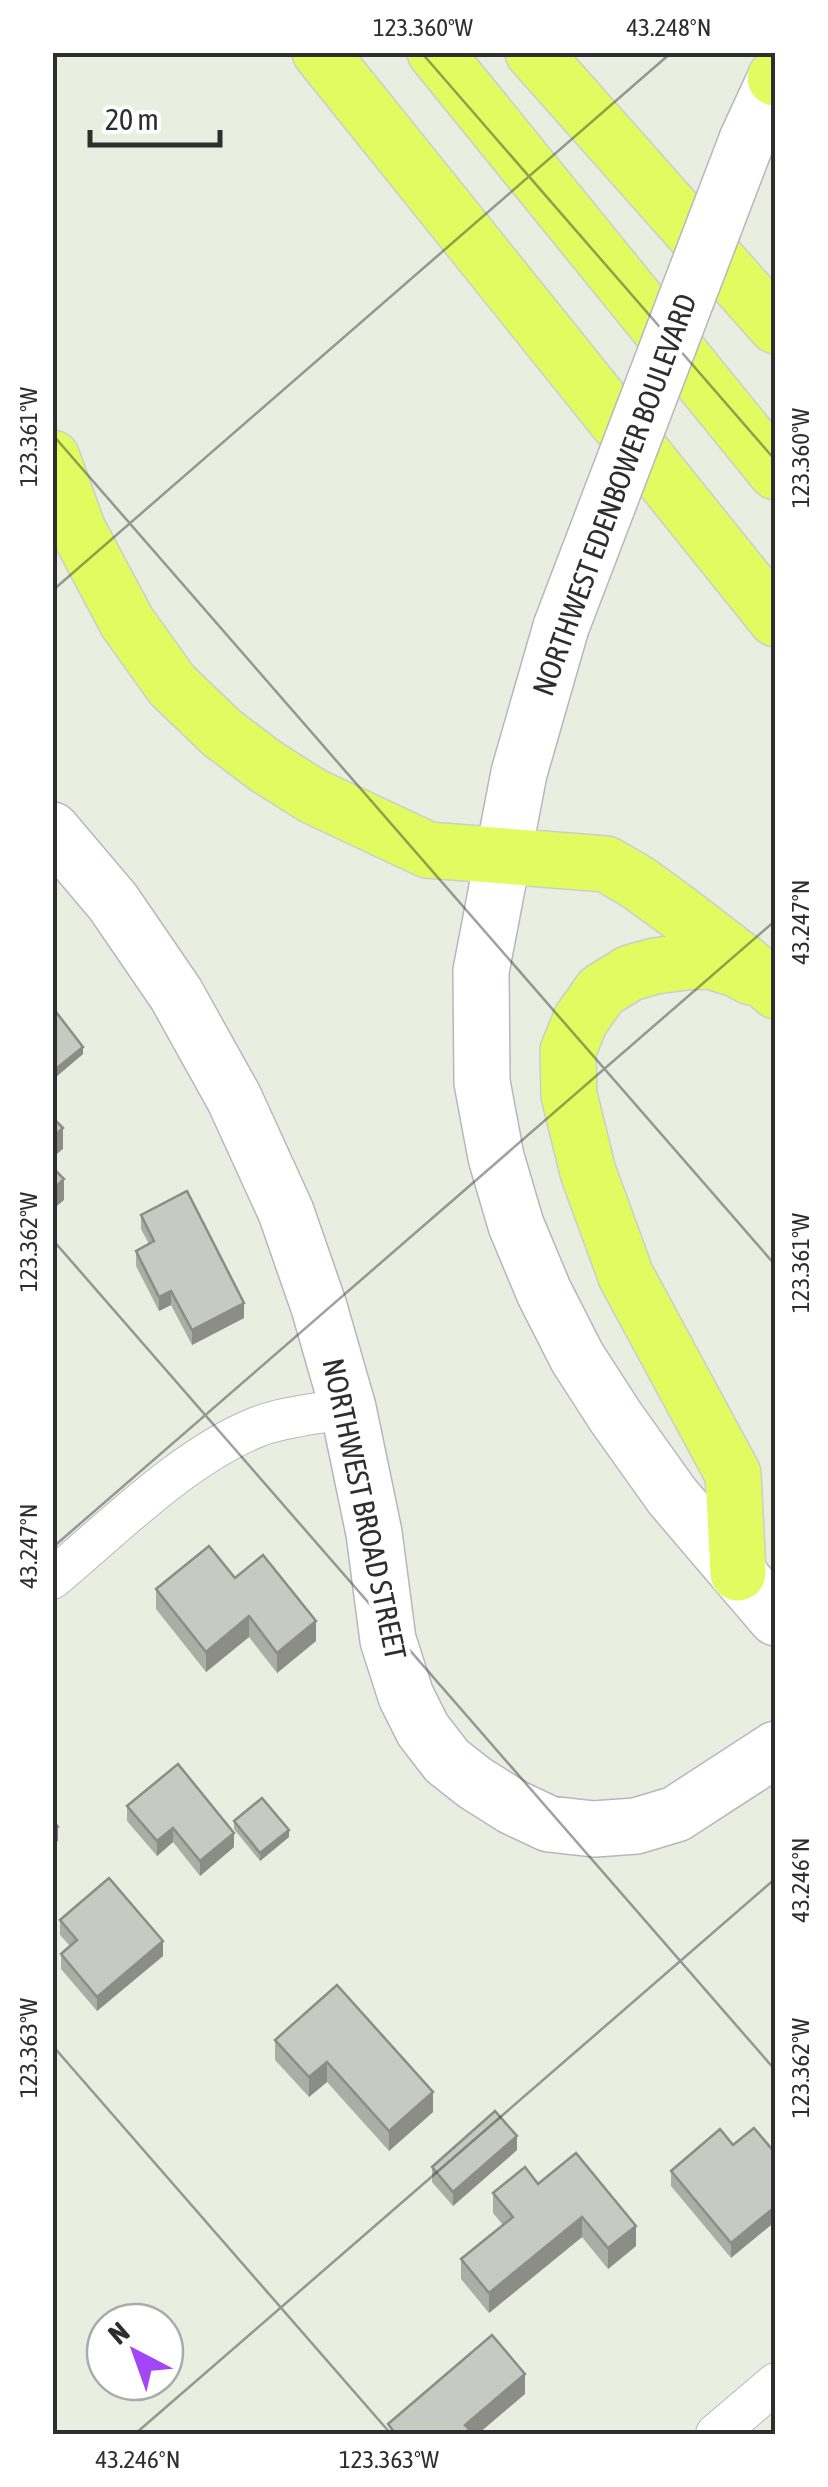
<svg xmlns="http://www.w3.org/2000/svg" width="828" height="2487" viewBox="0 0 828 2487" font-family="'Asap Condensed',sans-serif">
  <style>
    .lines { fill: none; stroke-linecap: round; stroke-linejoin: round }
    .street-casing { stroke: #bbb4c0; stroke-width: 42 }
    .secondary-casing { stroke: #bbb4c0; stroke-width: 58 }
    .highway-casing { stroke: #cdcdcd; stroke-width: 58 }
    .street { stroke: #fff; stroke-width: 40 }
    .secondary { stroke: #fff; stroke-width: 55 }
    .highway { stroke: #e2fb60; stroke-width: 55 }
    .secondary-bridge-casing { stroke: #bbb4c0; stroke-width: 58; stroke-linecap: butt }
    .secondary-bridge { stroke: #fff; stroke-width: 55 }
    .wall { fill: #aaaea5 }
    .shaded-wall { fill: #8b8d86 }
    .building { fill: #c6cac0; stroke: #8b8d86; stroke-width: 2.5 }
    .ticks { fill: none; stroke: #2e2e2e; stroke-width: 2.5; stroke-opacity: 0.45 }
    .labels { text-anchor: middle; stroke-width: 10; stroke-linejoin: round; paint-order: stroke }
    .street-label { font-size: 30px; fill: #2e2e2e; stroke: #fff }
    .neatline { fill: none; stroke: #2e2e2e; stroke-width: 4 }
    .ticks-label { font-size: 25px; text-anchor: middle; fill: #2e2e2e }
  </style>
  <rect width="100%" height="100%" fill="#eaeee1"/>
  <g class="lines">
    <g class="street-casing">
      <path id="street" d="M 52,1579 C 113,1528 184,1456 257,1427 C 285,1416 319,1414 348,1408
        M 716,2434 L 776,2383"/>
    </g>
    <g class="secondary-casing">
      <path id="secondary" d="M 747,140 L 776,77
        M 561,627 L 519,773 L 481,971 L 482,1082 L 496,1157 L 516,1225 L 544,1292 L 577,1357 L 615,1416 L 672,1496 L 776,1618
        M 52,830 L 113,902 L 176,994 L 234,1098 L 286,1212 L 319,1307 L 348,1408 L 374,1533 L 388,1640 L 406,1696 L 423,1730 L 447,1761 L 475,1783 L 513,1807 L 549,1824 L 594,1829 L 636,1826 L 676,1814 L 776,1749"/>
    </g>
    <g class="highway-casing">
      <path id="highway" d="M 320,52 L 776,619
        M 435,52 L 776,472
        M 533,52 L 776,326
        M 775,78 L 776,77
        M 52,458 L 78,530 L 127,622 L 172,685 L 222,733 L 267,767 L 313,796 L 428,850 L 606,864 L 637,882 L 677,911 L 746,964 L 776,991
        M 738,1573 L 733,1474 L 626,1276 L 588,1172 L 569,1095 L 568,1051 L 580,1021 L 601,991 L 630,973 L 655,966 L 686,962 L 710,961 L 736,969 L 751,977"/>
    </g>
    <use href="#street" class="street"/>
    <use href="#secondary" class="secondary"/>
    <use href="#highway" class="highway"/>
    <g class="secondary-bridge-casing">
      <path id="secondary-bridge" d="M 561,627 L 747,140"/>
    </g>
    <use href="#secondary-bridge" class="secondary-bridge"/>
  </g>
  <path class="wall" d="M 53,1008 L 83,1054 L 57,1076 L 52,1070 Z
    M 141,1215 L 244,1318 L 192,1345 L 171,1305 L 159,1311 L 136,1266 L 136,1251 L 149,1244 L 141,1229 Z
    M 235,1578 L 316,1641 L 277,1673 L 249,1637 L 206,1672 L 156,1609 L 156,1589 Z
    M 127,1806 L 234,1847 L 200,1876 L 173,1842 L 157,1856 L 127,1821 Z
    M 234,1821 L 289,1837 L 260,1861 L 234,1829 Z
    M 60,1920 L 163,1956 L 97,2011 L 61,1969 L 61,1954 L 70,1946 L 60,1935 Z
    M 275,2040 L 433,2092 L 433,2112 L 389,2151 L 327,2082 L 309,2097 L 275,2060 Z
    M 733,2145 L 731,2258 L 671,2186 L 671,2171 Z
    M 517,2150 L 453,2206 L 432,2182 L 432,2167 Z
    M 538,2184 L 636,2246 L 608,2269 L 582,2237 L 489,2313 L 461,2279 L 461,2259 L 503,2225 L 493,2213 L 493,2193 Z"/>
  <path class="shaded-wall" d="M 83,1047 L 83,1054 L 57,1076 L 57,1068 Z
    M 63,1128 L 63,1149 L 52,1158 L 52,1138 Z
    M 64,1179 L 64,1200 L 52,1210 L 52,1190 Z
    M 171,1291 L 171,1305 L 159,1311 L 159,1297 Z
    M 244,1303 L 244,1318 L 192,1345 L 192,1330 Z
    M 249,1616 L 249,1637 L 206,1672 L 206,1652 Z
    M 316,1621 L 316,1641 L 277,1673 L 277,1653 Z
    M 58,1827 L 58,1841 L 52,1846 L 52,1831 Z
    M 173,1828 L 173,1842 L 157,1856 L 157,1841 Z
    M 289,1830 L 289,1837 L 260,1861 L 260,1853 Z
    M 234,1833 L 234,1847 L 200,1876 L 200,1861 Z
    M 163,1941 L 163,1956 L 97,2011 L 97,1997 Z
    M 327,2062 L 327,2082 L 309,2097 L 309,2077 Z
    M 433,2092 L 433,2112 L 389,2151 L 389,2131 Z
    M 517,2136 L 517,2150 L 453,2206 L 453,2192 Z
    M 776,2206 L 776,2221 L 731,2258 L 731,2243 Z
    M 582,2217 L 582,2237 L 489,2313 L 489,2293 Z
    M 636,2226 L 636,2246 L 608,2269 L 608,2248 Z
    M 525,2374 L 525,2394 L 478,2434 L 465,2434 L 465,2425 Z"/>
  <path class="building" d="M 53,1008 L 83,1047 L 57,1068 L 52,1062 Z
    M 52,1117 L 63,1128 L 52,1138 Z
    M 52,1167 L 64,1179 L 52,1190 Z
    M 187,1191 L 244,1303 L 192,1330 L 171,1291 L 159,1297 L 136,1251 L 154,1241 L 141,1215 Z
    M 209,1546 L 235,1578 L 263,1555 L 316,1621 L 277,1653 L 249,1616 L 206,1652 L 156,1589 Z
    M 178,1764 L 234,1833 L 200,1861 L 173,1828 L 157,1841 L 127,1806 Z
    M 262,1798 L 289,1830 L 260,1853 L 234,1821 Z
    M 52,1819 L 58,1827 L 52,1831 Z
    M 109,1878 L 163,1941 L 97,1997 L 61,1954 L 77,1940 L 60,1920 Z
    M 337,1985 L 433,2092 L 389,2131 L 327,2062 L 309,2077 L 275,2040 Z
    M 495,2111 L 517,2136 L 453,2192 L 432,2167 Z
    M 754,2128 L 776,2154 L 776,2206 L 731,2243 L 671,2171 L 720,2129 L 733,2145 Z
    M 576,2153 L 636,2226 L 608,2248 L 582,2217 L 489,2293 L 461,2259 L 513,2217 L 493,2193 L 525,2167 L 538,2184 Z
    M 492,2335 L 525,2374 L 465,2425 L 473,2434 L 391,2434 L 394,2432 L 388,2424 Z"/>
  <path class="ticks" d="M 421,52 L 776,461M 52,434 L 776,1266M 52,591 L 672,52M 52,1239 L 776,2071M 52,1548 L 776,920M 52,2045 L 391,2434M 135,2434 L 776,1878"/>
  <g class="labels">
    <g class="street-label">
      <text transform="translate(615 495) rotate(-70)" y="10">NORTHWEST EDENBOWER BOULEVARD</text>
      <text transform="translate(364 1509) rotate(78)" y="10">NORTHWEST BROAD STREET</text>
    </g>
  </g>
  <rect width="828" height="2487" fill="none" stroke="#ffffff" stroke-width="110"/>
  <g transform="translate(135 2352) rotate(319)"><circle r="48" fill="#ffffff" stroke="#ababab" stroke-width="2.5"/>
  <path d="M0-8L18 38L0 25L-18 38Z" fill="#a546f6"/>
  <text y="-15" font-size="28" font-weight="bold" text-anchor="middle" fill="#2e2e2e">N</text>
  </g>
  <path d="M90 130v15h130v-15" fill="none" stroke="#2e2e2e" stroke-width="5"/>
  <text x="105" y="130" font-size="30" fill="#2e2e2e" stroke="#ffffff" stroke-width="8" paint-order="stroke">20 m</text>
  <rect x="55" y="55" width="718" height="2377" class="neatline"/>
  <g class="ticks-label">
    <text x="423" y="36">123.360°W</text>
    <text x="669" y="36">43.248°N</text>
    <text transform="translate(28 437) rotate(-90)" y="9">123.361°W</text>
    <text transform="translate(800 458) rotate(-90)" y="9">123.360°W</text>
    <text transform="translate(800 922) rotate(-90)" y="9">43.247°N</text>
    <text transform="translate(28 1242) rotate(-90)" y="9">123.362°W</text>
    <text transform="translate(800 1263) rotate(-90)" y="9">123.361°W</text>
    <text transform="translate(28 1546) rotate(-90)" y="9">43.247°N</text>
    <text transform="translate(800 1880) rotate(-90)" y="9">43.246°N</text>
    <text transform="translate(28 2048) rotate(-90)" y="9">123.363°W</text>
    <text transform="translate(800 2068) rotate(-90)" y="9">123.362°W</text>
    <text x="138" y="2468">43.246°N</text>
    <text x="389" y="2468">123.363°W</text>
  </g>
</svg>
